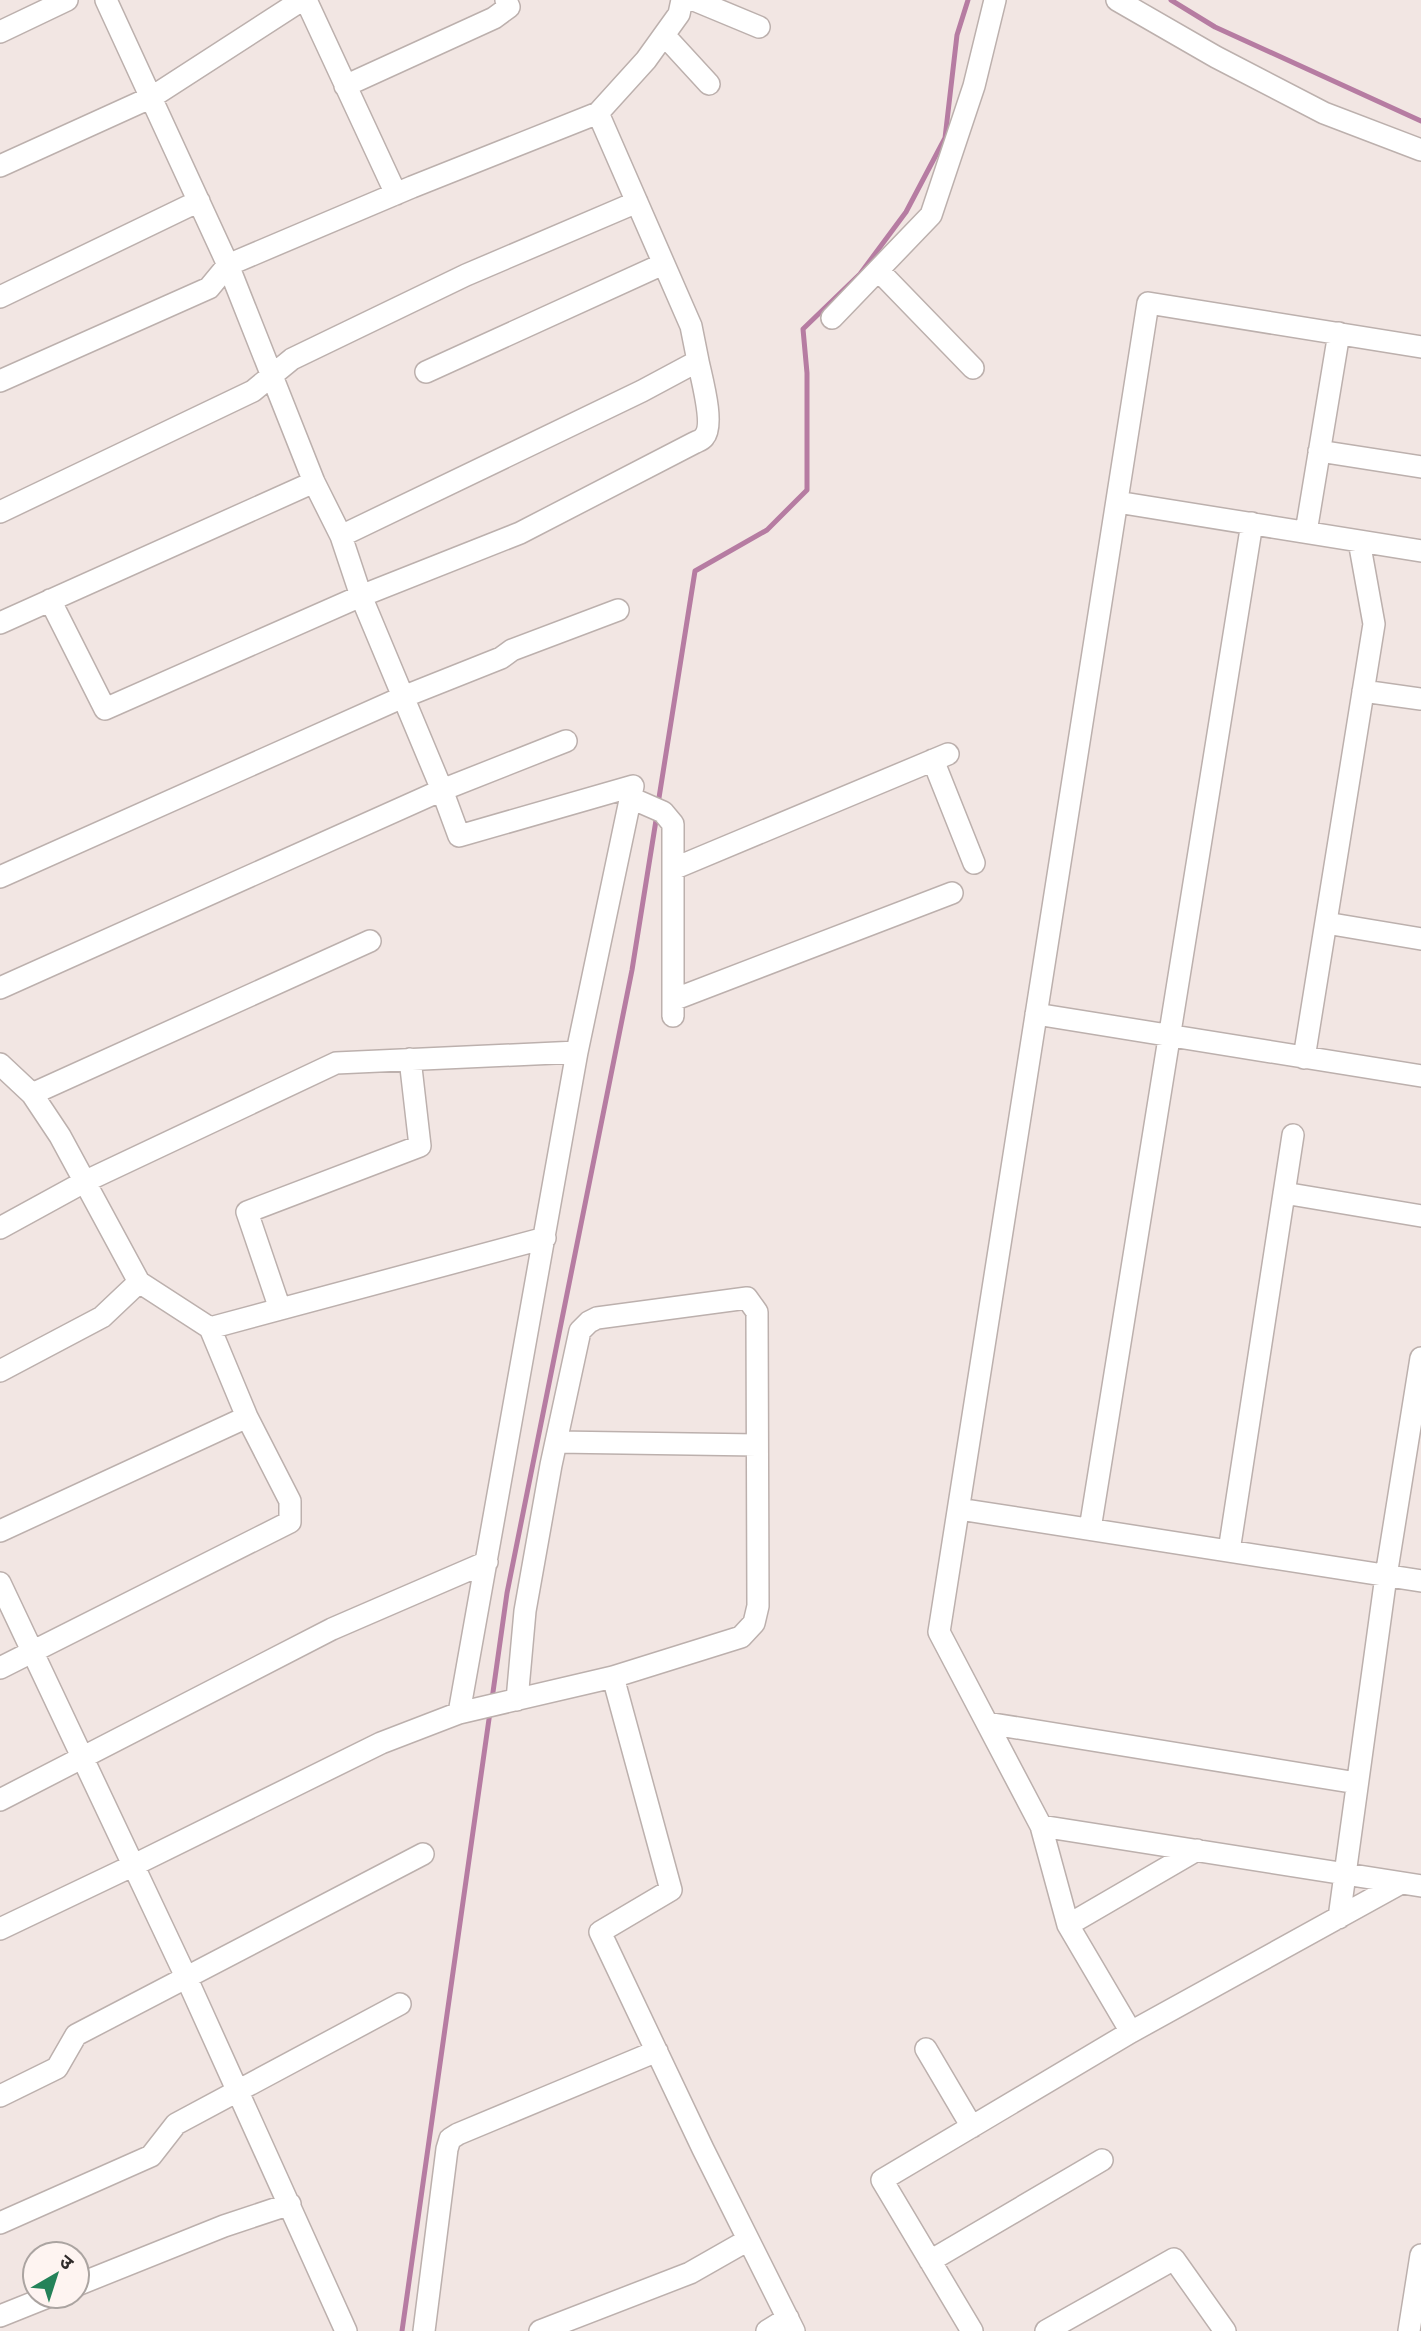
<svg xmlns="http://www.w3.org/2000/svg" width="1421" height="2331" viewBox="0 0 1421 2331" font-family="Manrope,'Noto Sans Devanagari',sans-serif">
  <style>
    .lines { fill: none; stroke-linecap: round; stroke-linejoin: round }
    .stream { stroke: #b67ca2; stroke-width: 5 }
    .minor-casing { stroke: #bcb0ad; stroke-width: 24 }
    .minor { stroke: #fff; stroke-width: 21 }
  </style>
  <rect width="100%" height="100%" fill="#f2e6e3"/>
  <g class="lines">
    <path class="stream" d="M 1171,0 L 1215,27 L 1421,121
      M 658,804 L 695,571 L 767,530 L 807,490 L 807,373 L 803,329 L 860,274 L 906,212 L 945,138 L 957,35 L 968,0
      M 492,1699 L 507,1593 L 632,970 L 657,814
      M 402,2331 L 490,1712"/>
    <g class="minor-casing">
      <path id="minor" d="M 106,0 L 228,265 L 314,482 L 341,536 L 361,596 L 442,790 L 459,836 L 633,786 L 577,1052 L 459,1713
        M 306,0 L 396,194
        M 694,0 L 759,27
        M 1117,0 L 1216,57 L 1324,113 L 1421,150
        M 0,32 L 67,0
        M 664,35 L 709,84
        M 345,86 L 494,18 L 509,7 L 506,0
        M 0,166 L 152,97 L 302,0
        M 878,270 L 973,368
        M 0,297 L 199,201
        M 832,318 L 931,215 L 974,86 L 995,0
        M 426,372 L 663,264
        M 0,381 L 209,288 L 228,265 L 412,187 L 598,113 L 646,60 L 679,14 L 682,0
        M 1319,451 L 1421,467
        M 1117,502 L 1421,551
        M 0,512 L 253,391 L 292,359 L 466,275 L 637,202
        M 1306,532 L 1339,333
        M 341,536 L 642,391 L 698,361 L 691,326 L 598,113
        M 50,600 L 105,709 L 361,596 L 520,533 L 694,443 C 698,441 702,440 704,437 C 715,425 701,376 698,361
        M 0,623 L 314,482
        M 1363,691 L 1421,699
        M 933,760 L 974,863
        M 631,798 L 663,812 L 673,824 L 673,1016
        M 673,869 L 948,754
        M 0,877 L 403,697 L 501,658 L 512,650 L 618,610
        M 1326,923 L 1421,939
        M 0,988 L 442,790 L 566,741
        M 673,1000 L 952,893
        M 1036,1014 L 1421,1076
        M 1304,1058 L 1374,624 L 1359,541
        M 0,1064 L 32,1094 L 60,1136 L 139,1282 L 102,1317 L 0,1371
        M 32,1094 L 370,941
        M 1284,1193 L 1421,1216
        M 0,1228 L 84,1182 L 336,1063 L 577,1052
        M 139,1282 L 210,1328 L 247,1417
        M 280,1309 L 247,1212 L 420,1146 L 410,1059
        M 210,1328 L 545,1238
        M 557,1442 L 757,1445
        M 959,1509 L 1421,1581
        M 1090,1529 L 1252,523
        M 0,1531 L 247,1417 L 290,1501 L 290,1522 L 0,1668
        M 1229,1551 L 1293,1135
        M 0,1583 L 187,1979 L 346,2331
        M 613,1677 L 671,1890 L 600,1932 L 703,2149 L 794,2331
        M 987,1723 L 1357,1783
        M 0,1800 L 332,1629 L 487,1562
        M 1041,1826 L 1421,1886
        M 1339,1918 L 1386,1576 L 1421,1358
        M 1068,1925 L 1197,1850
        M 0,1929 L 132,1866 L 381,1743 L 459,1713 L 613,1677 L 741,1637 L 754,1623 L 758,1606 L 757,1312 L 747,1298 L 597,1318 L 589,1322 L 580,1331 L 551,1465 L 525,1611 L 517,1700
        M 1131,2032 L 1068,1925 L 1041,1826 L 939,1632 L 1148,303 L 1421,347
        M 926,2049 L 972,2127
        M 0,2096 L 57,2068 L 76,2035 L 423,1854
        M 0,2223 L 151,2156 L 176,2124 L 400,2004
        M 930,2261 L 1102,2160
        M 77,2285 L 224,2226 L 290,2204
        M 0,2316 L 50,2296
        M 424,2331 L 447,2149 L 450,2139 L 458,2134 L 657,2051
        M 540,2331 L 690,2273 L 748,2240
        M 767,2331 L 788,2318
        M 972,2331 L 882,2180 L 1131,2032 L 1401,1883
        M 1046,2331 L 1174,2259 L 1225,2331
        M 1409,2331 L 1421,2255"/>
    </g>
    <use href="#minor" class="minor"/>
  </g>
  <g transform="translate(56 2275) rotate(39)"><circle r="33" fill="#fef4f1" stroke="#aba4a1" stroke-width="2"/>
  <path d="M0-5L12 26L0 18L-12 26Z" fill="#248259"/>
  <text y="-10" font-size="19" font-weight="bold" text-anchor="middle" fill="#2f2b2a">उ</text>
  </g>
</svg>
